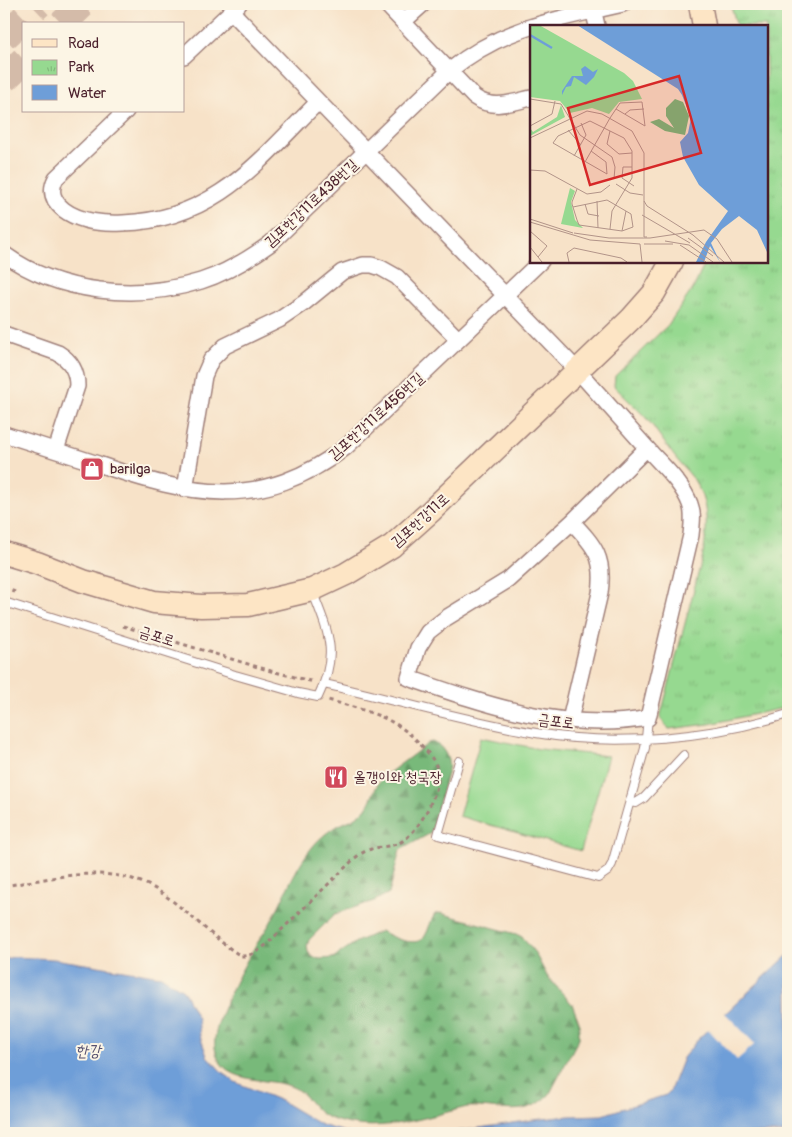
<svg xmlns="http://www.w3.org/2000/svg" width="792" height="1137" viewBox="0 0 792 1137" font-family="Pangolin,'Poor Story',sans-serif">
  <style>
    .grass { fill: #96d990; stroke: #707c5e }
    .forest { fill: url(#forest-firs); stroke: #616c52 }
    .park { fill: url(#park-tufts); stroke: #707c5e }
    .water { fill: #6e9ed8; stroke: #5c5e82 }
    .pier { fill: #f7e2c8 }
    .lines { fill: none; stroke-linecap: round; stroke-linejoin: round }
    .highway-tunnel { stroke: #d4bba9; stroke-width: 28; stroke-dasharray: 28 14; stroke-linecap: butt }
    .lane-casing { stroke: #a0807a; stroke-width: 10 }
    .street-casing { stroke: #a0807a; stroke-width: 18 }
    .secondary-casing { stroke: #a0807a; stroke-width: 25 }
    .path { stroke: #a0807a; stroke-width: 3; stroke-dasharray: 4 4; stroke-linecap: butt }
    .lane { stroke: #fff; stroke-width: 8 }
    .street { stroke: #fff; stroke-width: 15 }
    .secondary { stroke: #fde5c5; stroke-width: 22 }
    .labels { text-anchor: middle; stroke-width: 4; stroke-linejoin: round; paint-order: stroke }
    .street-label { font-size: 15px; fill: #4a1f2b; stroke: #fcf5e5 }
    .poi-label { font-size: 15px; fill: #4a1f2b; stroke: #fcf5e5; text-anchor: start }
    .water-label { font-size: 16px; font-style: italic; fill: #585270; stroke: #fcf5e5 }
    .inset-river { fill: none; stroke: #6e9ed8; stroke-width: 2.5 }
    .inset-road { fill: none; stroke: #b29489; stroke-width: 1 }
    .view { fill: #d62828; fill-opacity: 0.15; stroke: #d62828; stroke-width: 2.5 }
    .inset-edge { fill: none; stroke: #4a1f2b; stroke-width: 2.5 }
  </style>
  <defs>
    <pattern id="forest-firs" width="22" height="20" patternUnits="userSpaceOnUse" patternTransform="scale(1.25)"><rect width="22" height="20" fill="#78b97a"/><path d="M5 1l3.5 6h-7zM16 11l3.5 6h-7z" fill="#649664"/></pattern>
    <pattern id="park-tufts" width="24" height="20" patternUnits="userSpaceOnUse" patternTransform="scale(1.25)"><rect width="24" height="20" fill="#96d990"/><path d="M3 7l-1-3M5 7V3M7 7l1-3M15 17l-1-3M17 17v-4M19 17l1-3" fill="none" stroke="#83ba7c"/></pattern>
  </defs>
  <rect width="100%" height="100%" fill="#fcf5e5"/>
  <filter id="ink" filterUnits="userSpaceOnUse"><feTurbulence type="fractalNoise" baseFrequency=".02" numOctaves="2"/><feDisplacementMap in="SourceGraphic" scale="10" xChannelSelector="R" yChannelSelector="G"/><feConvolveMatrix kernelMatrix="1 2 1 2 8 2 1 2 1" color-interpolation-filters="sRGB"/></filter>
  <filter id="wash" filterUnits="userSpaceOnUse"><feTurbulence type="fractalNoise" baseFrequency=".0096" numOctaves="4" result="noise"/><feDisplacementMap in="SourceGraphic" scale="20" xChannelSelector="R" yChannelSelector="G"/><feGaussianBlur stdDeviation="1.12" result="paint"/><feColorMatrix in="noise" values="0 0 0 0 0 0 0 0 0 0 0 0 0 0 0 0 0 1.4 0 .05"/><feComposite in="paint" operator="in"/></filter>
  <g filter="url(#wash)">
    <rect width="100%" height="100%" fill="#f7e2c8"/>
    <path class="grass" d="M 481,737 L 539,749 L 608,756 L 581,851 L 459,816 Z"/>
    <path class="forest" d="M 433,742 C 443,746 448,756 449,766 L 431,833 L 400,850 L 389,893 L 374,901 L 335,914 L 309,940 L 307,946 L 308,952 L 312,957 L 320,959 L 333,958 L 356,942 L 381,931 C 391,937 417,949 425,936 C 429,930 430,921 435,914 L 440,913 L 516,934 L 522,937 L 535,953 L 547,976 L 572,1004 L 579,1022 L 579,1038 L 549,1095 C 524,1120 497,1105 467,1107 C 422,1118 372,1137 327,1117 C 312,1110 306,1091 290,1086 C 264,1077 221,1085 215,1048 C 211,1025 241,970 253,950 C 260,938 269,927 275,914 C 287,890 296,866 314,845 C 319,839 327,832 334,828 C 345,821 357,820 366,808 C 375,796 375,779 390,772 L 429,743 Z"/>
    <path class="park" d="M 731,4 L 788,4 L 788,707 L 709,724 L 669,729 L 660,718 L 702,559 C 708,531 710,502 692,477 C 686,469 678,462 672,453 C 665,444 659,434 652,425 C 641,411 626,399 614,386 L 615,376 L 668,325 L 694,287 L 706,261 L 766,261 L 766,26 L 737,26 L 731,6 Z"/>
    <path class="water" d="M 788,955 L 788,1133 L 446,1133 L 533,1120 L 569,1116 L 602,1115 L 666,1095 L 670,1091 L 683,1058 L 699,1038 Z
      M 14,957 L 54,959 L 161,976 L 183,990 L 198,1019 L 200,1036 L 207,1056 L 221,1071 L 235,1082 L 281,1101 L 321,1125 L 349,1133 L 4,1133 L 4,959 Z"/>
    <path class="pier" d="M 723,1011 L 755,1044 L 737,1060 L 706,1027 Z"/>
  </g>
  <g filter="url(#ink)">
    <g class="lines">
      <path class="highway-tunnel" d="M 62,24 L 83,4
        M 4,37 L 39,4
        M 4,79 L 24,60"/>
      <g class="lane-casing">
        <path id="lane" d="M 4,602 L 235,675 L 298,693 L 318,697 C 339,654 329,634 313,593
          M 324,684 C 395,700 465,721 536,733 C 616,747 711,738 788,714
          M 459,761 L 438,835 L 598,878 L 608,871 L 612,864 L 645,748 L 648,718
          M 630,802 L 636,803 L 644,798 L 684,755"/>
      </g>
      <g class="street-casing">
        <path id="street" d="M 386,4 L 474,97 C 492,110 510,103 531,98
          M 592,4 L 597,26
          M 231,11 L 578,371 C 603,399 628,427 653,455 C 666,469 683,485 690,504 C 694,514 692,524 691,535 L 648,718 C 567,733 484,704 409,678 L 418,648 L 428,632 L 446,618 L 508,580 L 572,522 L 647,448
          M 403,22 L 423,4
          M 184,56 L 239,4
          M 126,111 L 56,178 C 49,191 53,201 64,210 C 80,222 105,224 123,223 C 215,220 258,162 318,102
          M 4,254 C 59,294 137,301 201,281 C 226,273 249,259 271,243 L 449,71 C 504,26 556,20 623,4
          M 4,334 L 58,353 C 71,361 77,371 77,386 L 56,450
          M 4,434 C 35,444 67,454 98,464 C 191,496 261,512 346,447 L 541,261
          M 185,489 L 204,376 L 211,360 L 225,346 L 279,320 L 304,303 L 342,272 L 363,265 L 372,265 L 381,268 L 397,277 L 458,339
          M 570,720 L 600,593 C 605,558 595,546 572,522"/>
      </g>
      <g class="secondary-casing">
        <path id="secondary" d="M 700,4 L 704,26
          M 4,553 L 37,563 L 83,581 L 154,602 L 201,606 L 248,605 L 312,590 L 346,574 L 392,546 L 431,511 L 631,319 L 654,293 L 672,261"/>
      </g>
      <path class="path" d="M 4,588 L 15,592
        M 123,626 L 271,671 L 314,682
        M 4,886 C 56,878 116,860 163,894 C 190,913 213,938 241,956 C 252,956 258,951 266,945 L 355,858 C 360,854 365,851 371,849 C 382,846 395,847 404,840 C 417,830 426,814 432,800 C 443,775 440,766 422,746 C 395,716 366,711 328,700"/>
      <use href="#lane" class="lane"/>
      <use href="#street" class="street"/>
      <use href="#secondary" class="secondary"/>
    </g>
  </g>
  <defs>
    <g id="shop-square" transform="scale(1.25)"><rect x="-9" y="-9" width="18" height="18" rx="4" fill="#d1495b" stroke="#fcf5e5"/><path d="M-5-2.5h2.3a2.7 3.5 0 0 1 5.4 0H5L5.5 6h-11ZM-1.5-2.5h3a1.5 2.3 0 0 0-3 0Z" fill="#fff"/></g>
    <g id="restaurant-square" transform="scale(1.25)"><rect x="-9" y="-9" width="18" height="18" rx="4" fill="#d1495b" stroke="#fcf5e5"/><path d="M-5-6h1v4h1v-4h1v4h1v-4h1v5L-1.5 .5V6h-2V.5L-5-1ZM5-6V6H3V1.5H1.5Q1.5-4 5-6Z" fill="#fff"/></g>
  </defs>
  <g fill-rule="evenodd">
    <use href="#shop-square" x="92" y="469"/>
    <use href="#restaurant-square" x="336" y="777"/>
  </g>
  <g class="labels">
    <g class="street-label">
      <text transform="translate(311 203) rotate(-43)" y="5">김포한강11로438번길</text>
      <text transform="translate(376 416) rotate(-42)" y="5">김포한강11로456번길</text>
      <text transform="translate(420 520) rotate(-42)" y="5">김포한강11로</text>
      <text transform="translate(157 636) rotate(18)" y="5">금포로</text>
      <text transform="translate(556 721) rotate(7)" y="5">금포로</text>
    </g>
    <g class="poi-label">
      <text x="110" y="474">barilga</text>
      <text x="354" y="782">올갱이와 청국장</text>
    </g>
    <g class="water-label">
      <text x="88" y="1056">한강</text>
    </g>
  </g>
  <g transform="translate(530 25)">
    <rect width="238" height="238" fill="#f7e2c8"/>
    <path d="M 145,74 L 153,77 L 159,91 L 155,110 L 135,106 L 120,97 L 129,94 L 144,103 L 136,91 L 136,83 Z" fill="#78b97a"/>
    <path d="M 0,0 L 9,0 L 94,48 L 103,56 L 112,74 L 89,77 L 79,89 L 62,83 L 40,88 L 30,76 L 0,72 ZM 31,80 L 35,92 L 0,111 L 0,103 L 3,107 L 27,92 ZM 40,163 L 45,166 L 41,177 L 45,195 L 53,203 L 31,199 Z" fill="#96d990"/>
    <path d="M 47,0 L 237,0 L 237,227 L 227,205 L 209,191 L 192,204 L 181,218 L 190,237 L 180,221 L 174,237 L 166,237 L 176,217 L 198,186 L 169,160 L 153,132 L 150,117 L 158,108 L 161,93 L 152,70 L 148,64 ZM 55,41 L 63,47 L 68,44 L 64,52 L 56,60 L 44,52 L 41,61 L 36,62 L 32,70 L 32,66 L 42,51 L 53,51 L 51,44 Z" fill="#6e9ed8"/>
    <path class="inset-river" d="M 0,10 L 22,23"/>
    <path class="inset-road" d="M 0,74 L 31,79 L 50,110 L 82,132 L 85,142 L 84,154M 95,89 L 100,85 L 114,84M 0,101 L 22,89 L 25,76M 38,105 L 51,120M 80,106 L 77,119 L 89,129 L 102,128M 0,113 L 57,86 L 72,89 L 102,106 L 114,128 L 114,212 L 117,212M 61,126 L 76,137 L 77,149 L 23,118 L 28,111 L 60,96 L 94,113 L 102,126 L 102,153 L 82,186 L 80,204M 44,131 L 56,110 L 51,98M 55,137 L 80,93 L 90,78 L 112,77 L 115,101 L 86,84M 102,142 L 93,142 L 92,153 L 104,161M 0,145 L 15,146 L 57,169 L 71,167 L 80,160M 86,159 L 100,168 L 113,170M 67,176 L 68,203M 114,176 L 117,181 L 163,210 L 194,237M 55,179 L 58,189 L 69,191M 43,182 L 77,175 L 101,189 L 103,202 L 92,206 L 49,200 L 47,195 L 42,179 L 42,177 L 47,164M 112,190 L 160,218M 0,194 L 43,208M 0,197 L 60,215 L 110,219 L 112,237M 0,206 L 17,221 L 8,232M 92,206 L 96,186M 44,208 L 79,213 L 120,213 L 174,205 L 187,214 L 202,237M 158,213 L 183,231M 135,216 L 159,220 L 183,237M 114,219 L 143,219M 150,220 L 176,237M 0,222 L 12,237M 39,237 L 37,228 L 44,223 L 91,233 L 97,237"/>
    <path class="view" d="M 149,51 L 171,128 L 60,160 L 38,83 Z"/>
    <rect width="238" height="238" class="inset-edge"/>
  </g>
  <rect width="792" height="1137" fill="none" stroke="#fcf5e5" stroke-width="20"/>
  <rect x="22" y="22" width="162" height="90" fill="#fcf5e5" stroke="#b59f9b"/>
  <rect x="32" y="39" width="25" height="8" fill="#fde5c5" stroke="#b59f9b"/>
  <text x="68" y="48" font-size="15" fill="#4a1f2b">Road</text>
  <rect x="32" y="60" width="25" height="15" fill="url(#park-tufts)" stroke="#b59f9b"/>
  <text x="68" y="72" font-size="15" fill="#4a1f2b">Park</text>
  <rect x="32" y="85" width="25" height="15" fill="#6e9ed8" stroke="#b59f9b"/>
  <text x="68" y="98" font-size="15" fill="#4a1f2b">Water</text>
</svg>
